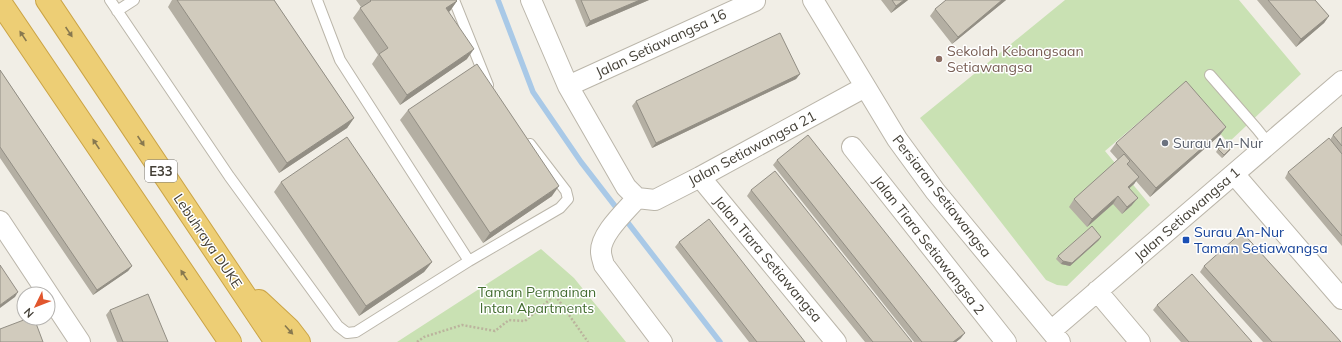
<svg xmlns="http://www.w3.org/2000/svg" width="1342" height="342" viewBox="0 0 1342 342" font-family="Mulish,sans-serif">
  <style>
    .green { fill: #c9e1b3 }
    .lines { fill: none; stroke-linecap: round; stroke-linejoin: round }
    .stream { stroke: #a9c9e7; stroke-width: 5.5 }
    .lane-casing { stroke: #bbb6aa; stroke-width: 12 }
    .street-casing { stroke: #bbb6aa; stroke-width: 22 }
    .highway-casing { stroke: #cba446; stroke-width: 24 }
    .path { stroke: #bbb39d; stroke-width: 2.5; stroke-dasharray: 2 2; stroke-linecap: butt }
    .lane { stroke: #fff; stroke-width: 10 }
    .street { stroke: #fff; stroke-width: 20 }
    .highway { stroke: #edce75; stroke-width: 22 }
    .wall { fill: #b4afa3 }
    .shaded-wall { fill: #928e84 }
    .building { fill: #d1cbbd; stroke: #928e84 }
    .oneway { fill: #87784f }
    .education-dot { fill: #8d6e63; stroke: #fff; stroke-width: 1.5 }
    .worship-dot { fill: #6b7280; stroke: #fff; stroke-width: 1.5 }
    .transit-dot { fill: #1a4fb4; stroke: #fff; stroke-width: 1.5 }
    .labels { text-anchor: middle; stroke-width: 3; stroke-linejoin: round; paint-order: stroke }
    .shield { fill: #fff; stroke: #7b7972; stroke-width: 1 }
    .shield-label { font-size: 13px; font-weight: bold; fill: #433f36 }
    .street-label { font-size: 14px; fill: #433f36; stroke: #fff }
    .education-label { font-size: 14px; fill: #785e54; stroke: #fff; text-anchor: start }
    .worship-label { font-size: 14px; fill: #5b616d; stroke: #fff; text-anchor: start }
    .transit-label { font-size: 14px; fill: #164399; stroke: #fff; text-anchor: start }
    .park-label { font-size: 14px; fill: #436d30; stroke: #fff }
  </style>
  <rect width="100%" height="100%" fill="#f1eee6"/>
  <path class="green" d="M 1065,0 L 1239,0 L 1301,74 L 1228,143 L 1181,86 L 1105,151 L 1150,205 L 1067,286 L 1057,285 L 1046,280 L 920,118 Z
    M 541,249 L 574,278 L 626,342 L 397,342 Z"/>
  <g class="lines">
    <path class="stream" d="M 498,0 L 533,92 L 581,162 L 720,342"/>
    <g class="lane-casing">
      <path id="lane" d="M 110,0 L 229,176 L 338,326 L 347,333 L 356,332 L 469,261 L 560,208 L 568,199 L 566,191 L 530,144
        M 317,0 L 340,60 L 469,261
        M 454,0 L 488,85
        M 117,11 L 134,0
        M 1210,75 L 1257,129 L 1269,144"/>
    </g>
    <g class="street-casing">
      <path id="street" d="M 531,0 L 568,86 L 626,187 L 637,198 L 655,200 L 700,177 L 865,87
        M 813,0 L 897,139 L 935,191 L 1060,342
        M 568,86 L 755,1
        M 852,147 L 1006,342
        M 1234,174 L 1342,299
        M 700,177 L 836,342
        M 637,198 C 626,211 600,234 601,252 C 601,256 603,261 604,265 L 662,342
        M 0,221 L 80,342
        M 1097,291 L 1140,342
        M 1051,331 L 1342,81"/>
    </g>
    <g class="highway-casing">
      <path id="highway" d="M 47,0 L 276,342
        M 0,2 L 230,342
        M 259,301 L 289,329 L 299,342"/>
    </g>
    <path class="path" d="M 417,342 L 424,337 L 462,325 L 495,331 L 509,320 L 525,321 L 555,295 L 588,342"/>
    <use href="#lane" class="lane"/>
    <use href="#street" class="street"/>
    <use href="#highway" class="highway"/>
  </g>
  <path class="wall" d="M 172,0 L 274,0 L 354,118 L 347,128 L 279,173 L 168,7 Z
    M 356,0 L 456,0 L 457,1 L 449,12 L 467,59 L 400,105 L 372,64 L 378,55 L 353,18 L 361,7 Z
    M 575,0 L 649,0 L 586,27 Z
    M 881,0 L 908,0 L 891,13 Z
    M 946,0 L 1006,0 L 952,44 L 930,16 L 935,9 Z
    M 1257,0 L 1315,0 L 1329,16 L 1324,23 L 1296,47 Z
    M 0,70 L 132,266 L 128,271 L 93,295 L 0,158 Z
    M 800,74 L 796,79 L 652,148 L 632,106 L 636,101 Z
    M 408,110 L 552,196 L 483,243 L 400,120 Z
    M 1226,127 L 1220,135 L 1150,197 L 1136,181 L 1134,184 L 1129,188 L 1132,205 L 1122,214 L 1113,204 L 1087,227 L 1069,207 L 1074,199 L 1118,160 L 1110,151 L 1116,143 Z
    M 1342,127 L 1342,246 L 1285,178 L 1288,172 L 1330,140 L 1333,135 Z
    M 1233,146 L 1231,149 L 1222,158 L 1216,152 L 1218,149 Z
    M 777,160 L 961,338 L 956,342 L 914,342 L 773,165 Z
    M 281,182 L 432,262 L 424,272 L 359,316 L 274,192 Z
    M 751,190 L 912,342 L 865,342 L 747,196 Z
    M 1099,240 L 1070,266 L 1061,264 L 1056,259 L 1058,256 Z
    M 679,242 L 805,342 L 749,342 L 675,247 Z
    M 1204,266 L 1341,342 L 1263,342 L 1200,272 Z
    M 1157,305 L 1252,342 L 1181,342 L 1153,310 Z
    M 110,310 L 168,342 L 117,342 L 106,315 Z"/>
  <path class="shaded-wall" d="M 640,0 L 649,0 L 586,27 L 590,21 Z
    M 904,0 L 908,0 L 891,13 L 896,6 Z
    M 1002,0 L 1006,0 L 952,44 L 958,37 Z
    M 457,1 L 450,11 L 439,18 L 446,8 Z
    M 1329,16 L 1324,23 L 1296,47 L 1301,39 Z
    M 474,49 L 467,59 L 400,105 L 407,95 Z
    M 800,74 L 796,79 L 652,148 L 656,143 Z
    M 354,118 L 347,128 L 279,173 L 287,163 Z
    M 1226,127 L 1220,135 L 1150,197 L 1156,188 Z
    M 1233,146 L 1231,149 L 1222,158 L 1224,155 Z
    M 1139,177 L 1134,184 L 1123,194 L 1128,187 Z
    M 559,186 L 552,196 L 483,243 L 490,233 Z
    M 1118,196 L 1113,204 L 1087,227 L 1092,219 Z
    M 1138,198 L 1132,205 L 1122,214 L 1127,207 Z
    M 1101,237 L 1099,240 L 1070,266 L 1061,264 L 1063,261 Z
    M 432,262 L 424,272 L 359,316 L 366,306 Z
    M 132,266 L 128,271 L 93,295 L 97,290 Z
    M 18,292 L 15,297 L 0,308 L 0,305 Z
    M 965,333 L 961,338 L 956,342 L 953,342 Z"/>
  <path class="building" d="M 177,0 L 274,0 L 354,118 L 287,163 Z
    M 370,0 L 456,0 L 457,1 L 446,8 L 474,49 L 407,95 L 379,54 L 388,48 L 360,8 L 371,1 Z
    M 581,0 L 640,0 L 590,21 Z
    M 892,0 L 904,0 L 896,6 Z
    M 946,0 L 1002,0 L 958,37 L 935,9 Z
    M 1268,0 L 1315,0 L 1329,16 L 1301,39 Z
    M 780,33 L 800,74 L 656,143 L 636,101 Z
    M 477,64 L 559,186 L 490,233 L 408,110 Z
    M 0,70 L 132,266 L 97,290 L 0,147 Z
    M 1186,81 L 1226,127 L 1156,188 L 1116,143 Z
    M 1342,127 L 1342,146 L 1333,135 Z
    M 808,135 L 965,333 L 953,342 L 922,342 L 777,160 Z
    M 347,137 L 432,262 L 366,306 L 281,182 Z
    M 1329,138 L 1342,154 L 1342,236 L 1288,172 Z
    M 1228,140 L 1233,146 L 1224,155 L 1218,149 Z
    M 1124,154 L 1130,161 L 1127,164 L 1139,177 L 1128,187 L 1138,198 L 1127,207 L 1118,196 L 1092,219 L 1074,199 Z
    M 775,171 L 912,342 L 873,342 L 751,190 Z
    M 709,219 L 805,342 L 757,342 L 679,242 Z
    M 1092,226 L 1101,237 L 1072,263 L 1063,261 L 1058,256 Z
    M 1242,232 L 1341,342 L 1272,342 L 1204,266 Z
    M 0,265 L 18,292 L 0,305 Z
    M 1192,274 L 1252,342 L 1189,342 L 1157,305 Z
    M 148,294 L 168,342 L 123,342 L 110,310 Z
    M 29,318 L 34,318 L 43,342 L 0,342 L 0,329 Z"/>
  <defs><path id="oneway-solid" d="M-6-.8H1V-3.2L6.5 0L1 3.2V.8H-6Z"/></defs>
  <g class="oneway">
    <use href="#oneway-solid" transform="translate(69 32) rotate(56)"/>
    <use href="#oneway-solid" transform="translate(23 36) rotate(-124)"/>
    <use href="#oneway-solid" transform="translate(141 141) rotate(56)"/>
    <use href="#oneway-solid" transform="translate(96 144) rotate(-124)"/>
    <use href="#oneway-solid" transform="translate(184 275) rotate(-124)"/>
    <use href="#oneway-solid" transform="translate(289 330) rotate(48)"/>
  </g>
  <circle class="education-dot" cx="939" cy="59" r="4"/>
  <circle class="worship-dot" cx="1165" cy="143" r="4"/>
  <rect class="transit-dot" x="1182" y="236" width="8" height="8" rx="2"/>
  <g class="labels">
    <rect class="shield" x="145" y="160" width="32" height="22" rx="3"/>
    <g class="shield-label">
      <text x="161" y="176">E33</text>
    </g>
    <g class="street-label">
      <text transform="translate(661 43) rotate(-25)" y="5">Jalan Setiawangsa 16</text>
      <text transform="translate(752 148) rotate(-28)" y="5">Jalan Setiawangsa 21</text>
      <text transform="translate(942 196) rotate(52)" y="5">Persiaran Setiawangsa</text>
      <text transform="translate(1187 214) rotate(-41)" y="5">Jalan Setiawangsa 1</text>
      <text transform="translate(208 241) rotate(56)" y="5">Lebuhraya DUKE</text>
      <text transform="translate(929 245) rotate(52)" y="5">Jalan Tiara Setiawangsa 2</text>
      <text transform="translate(768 259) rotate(50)" y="5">Jalan Tiara Setiawangsa</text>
    </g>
    <g class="education-label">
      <text x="947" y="56">Sekolah Kebangsaan<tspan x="947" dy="16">Setiawangsa</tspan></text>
    </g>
    <g class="worship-label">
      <text x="1173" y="148">Surau An-Nur</text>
    </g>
    <g class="transit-label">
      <text x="1194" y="237">Surau An-Nur<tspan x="1194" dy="16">Taman Setiawangsa</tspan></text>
    </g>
    <g class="park-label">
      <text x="537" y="297">Taman Permainan<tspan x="537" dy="16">Intan Apartments</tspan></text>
    </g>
  </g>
  <g transform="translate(36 306) rotate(227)"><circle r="19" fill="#ffffff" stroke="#b4b2af"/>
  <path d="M0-3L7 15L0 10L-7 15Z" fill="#e1562d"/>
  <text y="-6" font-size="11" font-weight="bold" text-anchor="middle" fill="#433f36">N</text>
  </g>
</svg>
